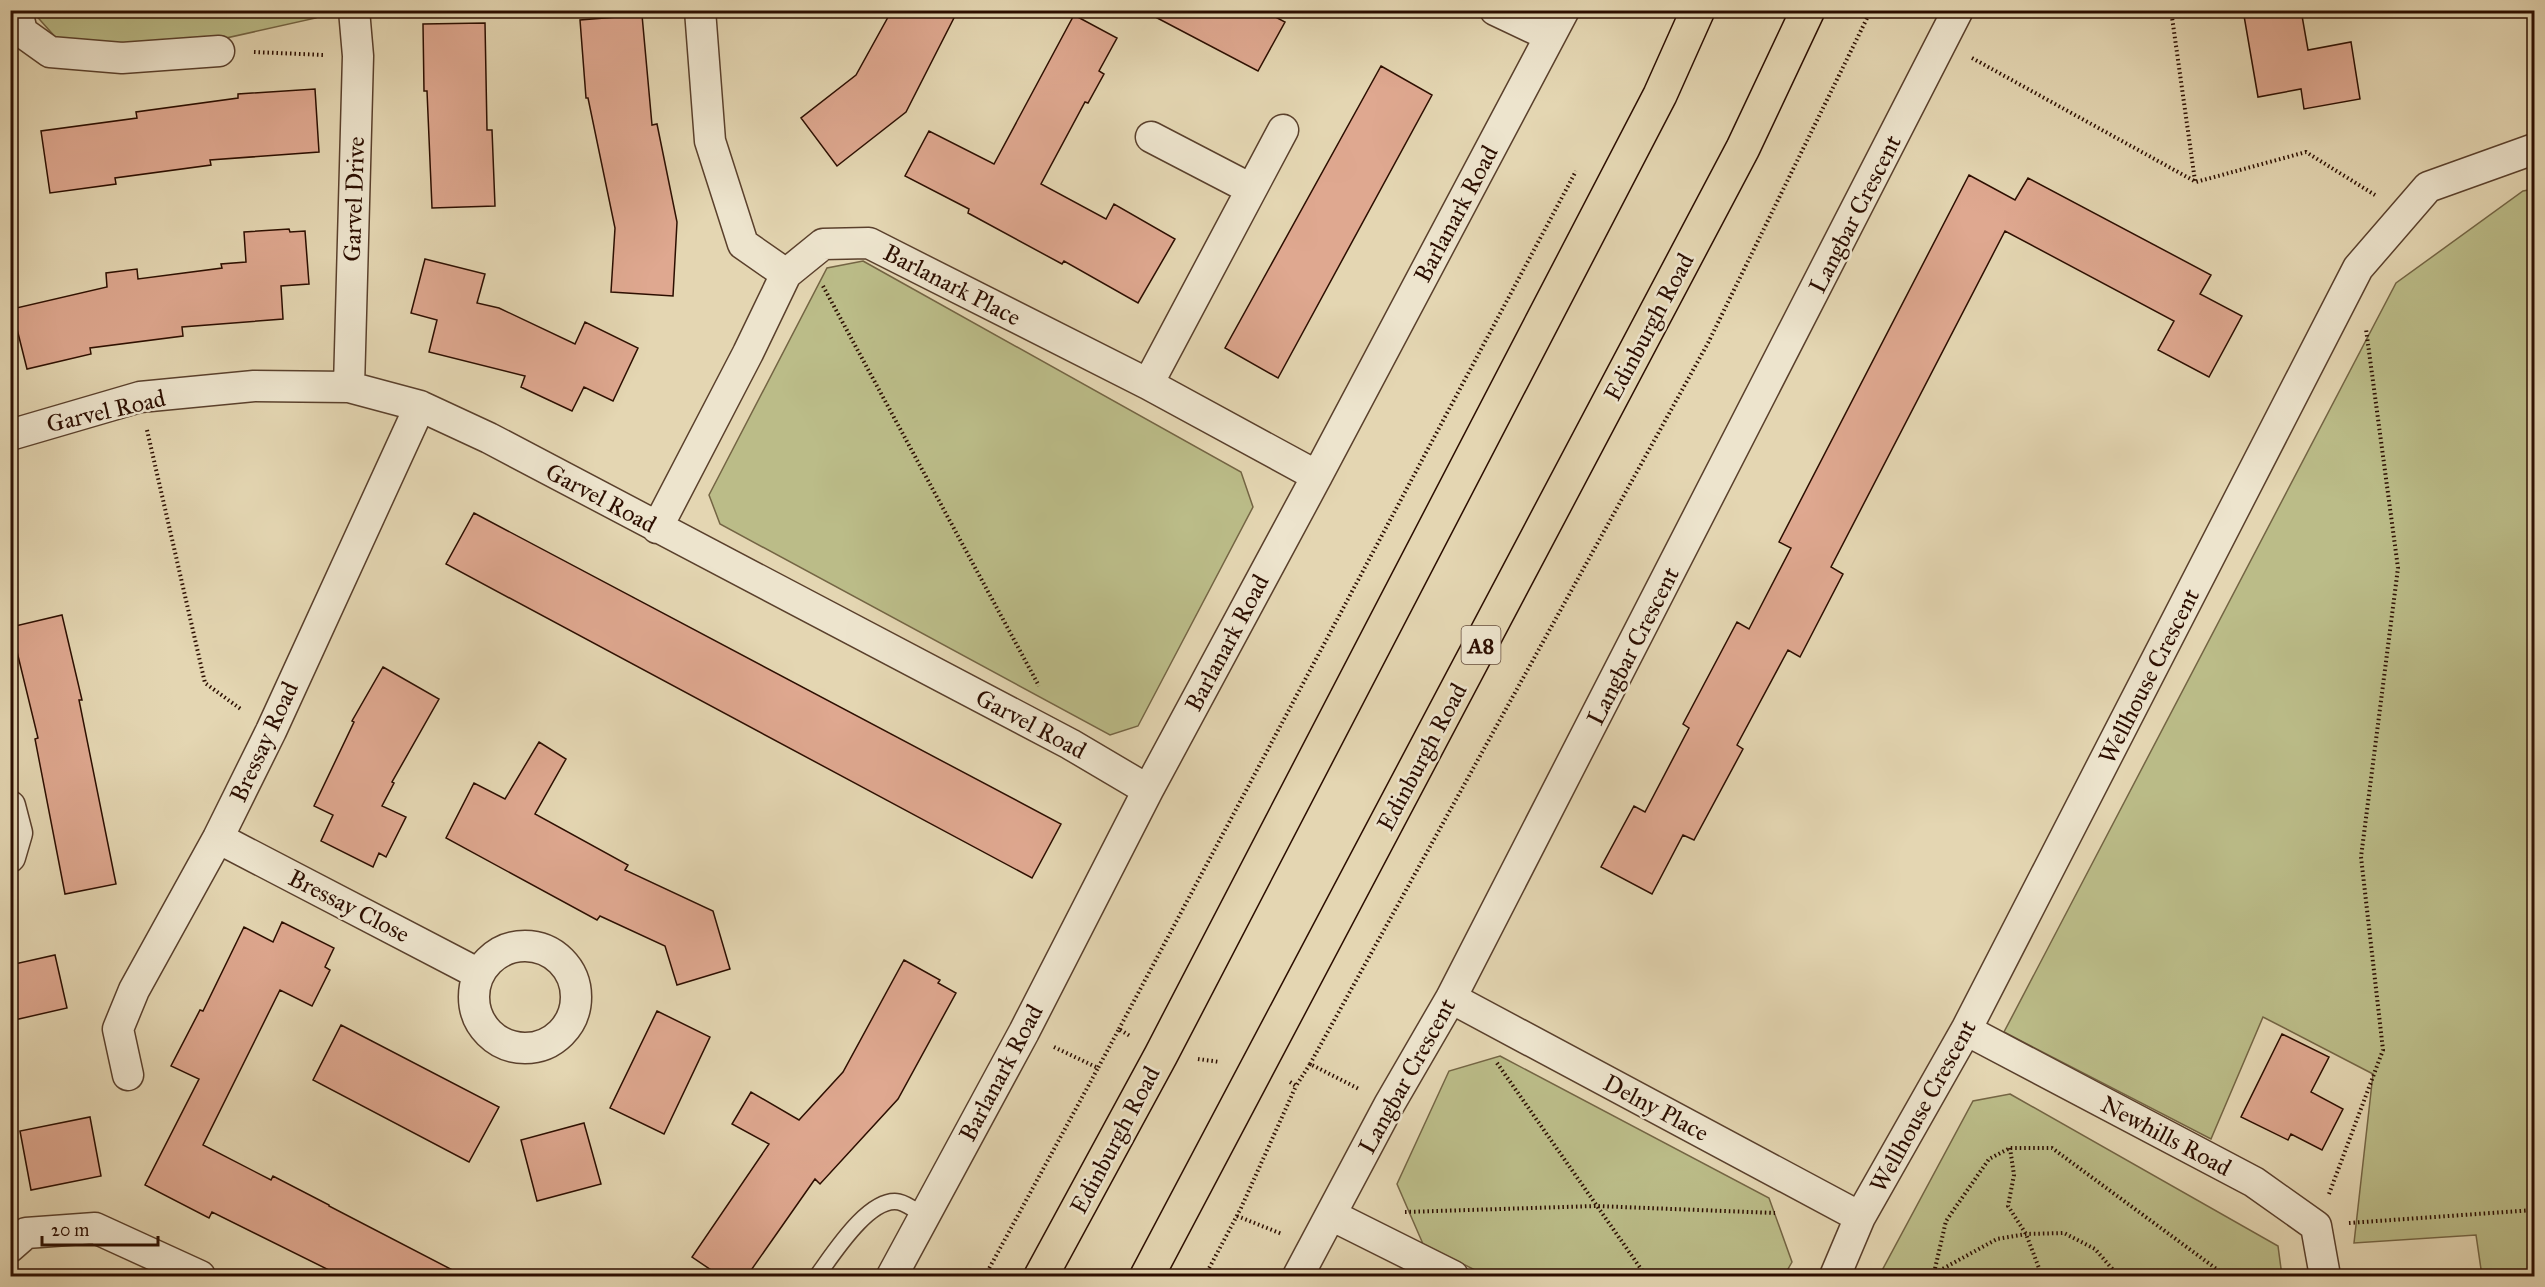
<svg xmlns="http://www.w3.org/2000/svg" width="2545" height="1287" viewBox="0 0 2545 1287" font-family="'IM FELL Great Primer',serif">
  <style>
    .green { fill: #bbbc88; stroke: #746544; stroke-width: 1.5 }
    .building { fill: #dfa890; stroke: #2c0e00; stroke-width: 1.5 }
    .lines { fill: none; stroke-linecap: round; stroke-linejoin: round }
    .lane-casing { stroke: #5a402c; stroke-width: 18 }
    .street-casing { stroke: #5a402c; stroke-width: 33 }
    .primary-casing { stroke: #2c0e00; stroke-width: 36 }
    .path { stroke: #2c0e00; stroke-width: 4; stroke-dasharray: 1.5 3; stroke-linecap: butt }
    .lane { stroke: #ede4cd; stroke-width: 15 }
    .street { stroke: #ede4cd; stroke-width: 30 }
    .primary { stroke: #e4d6b2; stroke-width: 33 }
    .labels { text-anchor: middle; stroke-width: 5; stroke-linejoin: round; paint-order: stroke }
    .shield { fill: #ede4cd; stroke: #664e3e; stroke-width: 1.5 }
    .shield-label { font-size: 22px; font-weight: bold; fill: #2c0e00 }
    .street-label { font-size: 24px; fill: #2c0e00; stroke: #ede4cd }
  </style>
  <rect width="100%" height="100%" fill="#e4d6b2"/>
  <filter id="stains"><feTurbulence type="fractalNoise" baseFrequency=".00333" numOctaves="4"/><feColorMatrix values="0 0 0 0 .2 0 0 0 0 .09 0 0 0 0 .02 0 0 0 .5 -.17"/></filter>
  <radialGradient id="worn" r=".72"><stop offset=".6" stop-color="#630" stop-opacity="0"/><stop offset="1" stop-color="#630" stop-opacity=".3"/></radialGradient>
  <path class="green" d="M 32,11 L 317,11 L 316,18 L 123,61 L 58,40 Z
    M 2534,189 L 2534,1276 L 2482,1276 L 2476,1235 L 2354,1243 L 2373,1074 L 2263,1017 L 2211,1139 L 2004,1032 L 2396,283 L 2523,191 Z
    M 863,261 L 1241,472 L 1253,507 L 1138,726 L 1110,735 L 720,524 L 709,495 L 827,268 Z
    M 1500,1056 L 1769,1198 L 1792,1262 L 1784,1276 L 1487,1276 L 1423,1244 L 1397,1184 L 1449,1071 Z
    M 2010,1094 L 2278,1246 L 2282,1276 L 1879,1276 L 1973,1101 Z"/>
  <path class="building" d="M 892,10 L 958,10 L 906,112 L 837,166 L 801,118 L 856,75 Z
    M 1142,10 L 1262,10 L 1285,22 L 1258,71 Z
    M 2243,10 L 2301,10 L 2308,50 L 2351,42 L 2360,99 L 2304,109 L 2301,89 L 2258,97 Z
    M 642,15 L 652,125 L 657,124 L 677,222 L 673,296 L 611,292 L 615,228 L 588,98 L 586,98 L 580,20 Z
    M 1074,15 L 1117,38 L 1099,71 L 1104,74 L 1088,103 L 1085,102 L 1041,184 L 1106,219 L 1114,204 L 1175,239 L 1138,303 L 1064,261 L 1062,264 L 968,213 L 969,209 L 905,176 L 929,131 L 994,164 Z
    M 485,23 L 487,130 L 492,130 L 495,206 L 432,208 L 427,91 L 424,91 L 423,24 Z
    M 1381,66 L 1432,95 L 1278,378 L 1225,348 Z
    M 315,89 L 319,152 L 210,160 L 211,165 L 115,178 L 116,184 L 50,193 L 41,131 L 137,118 L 136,112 L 238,98 L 238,94 Z
    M 1969,175 L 2015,200 L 2028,178 L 2211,275 L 2200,294 L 2242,316 L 2209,377 L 2158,350 L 2174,321 L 2005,231 L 1831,567 L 1843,574 L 1800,657 L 1788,650 L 1737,745 L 1743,749 L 1694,840 L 1683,835 L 1652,894 L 1601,867 L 1634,806 L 1645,812 L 1689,728 L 1683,724 L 1737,622 L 1749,629 L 1791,548 L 1779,542 Z
    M 289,229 L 290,232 L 305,231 L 309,284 L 281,286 L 283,319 L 182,327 L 183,336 L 90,348 L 91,354 L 27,369 L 12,309 L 107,287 L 106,273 L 137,269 L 138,279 L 222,268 L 221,264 L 246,262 L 244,232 Z
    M 425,259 L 485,274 L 477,303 L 499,308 L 575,344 L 585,322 L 638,348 L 613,401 L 584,387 L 572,411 L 521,387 L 525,376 L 429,352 L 437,320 L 411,313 Z
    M 474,513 L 1061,824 L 1032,878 L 446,564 Z
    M 62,615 L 82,700 L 79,700 L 116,884 L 65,894 L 35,739 L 38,738 L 11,627 Z
    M 383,667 L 439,699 L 392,782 L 394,783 L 382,806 L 406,817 L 386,857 L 379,853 L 373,867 L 321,841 L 333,815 L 314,806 L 354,722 L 352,721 Z
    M 539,742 L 566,759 L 535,814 L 628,865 L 625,870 L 713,911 L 730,969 L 677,985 L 665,946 L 600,916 L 597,920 L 446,838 L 474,783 L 505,799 Z
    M 282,922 L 334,948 L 325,967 L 330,970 L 312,1006 L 280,990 L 203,1145 L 271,1180 L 273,1176 L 329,1205 L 329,1206 L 464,1276 L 341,1276 L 212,1212 L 209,1218 L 145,1185 L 199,1079 L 171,1066 L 200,1010 L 203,1011 L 244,927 L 273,942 Z
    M 55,955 L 67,1008 L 10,1021 L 10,965 Z
    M 904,960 L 940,980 L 938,983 L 956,993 L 898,1099 L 820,1184 L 815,1179 L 747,1276 L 720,1276 L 692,1257 L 769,1144 L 732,1124 L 751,1092 L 799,1120 L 843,1072 Z
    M 657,1011 L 710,1037 L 664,1134 L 610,1108 Z
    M 341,1025 L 499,1107 L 469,1162 L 313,1080 Z
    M 2282,1034 L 2329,1057 L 2311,1092 L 2343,1109 L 2322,1150 L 2291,1134 L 2288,1140 L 2241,1117 Z
    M 90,1117 L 101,1176 L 31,1190 L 20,1131 Z
    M 584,1123 L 601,1184 L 537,1201 L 521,1140 Z"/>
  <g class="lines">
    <g class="lane-casing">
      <path id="lane" d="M 817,1276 C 832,1256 869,1196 899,1202 C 908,1204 916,1211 924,1216"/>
    </g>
    <g class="street-casing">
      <path id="street" d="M 17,10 L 22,32 L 50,52 L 122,58 L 219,51
        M 700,10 L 710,141 L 743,244 L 786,274
        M 1495,10 L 1550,36
        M 1151,137 L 1251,189
        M 1148,384 L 1283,130
        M 349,387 L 358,56 L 354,10
        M 10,435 L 140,397 L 254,386 L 349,387 L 420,406 L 489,438 L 1070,744 L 1148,790
        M 657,528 L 748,353 L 786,274 L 823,244 L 869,243 L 1148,384 L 1317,476
        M 10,806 L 17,833 L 10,857
        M 218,838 L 479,974
        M474 997a51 51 0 1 1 102 0a51 51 0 1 1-102 0Z
        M 1451,998 L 1860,1217
        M 1966,1030 L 2254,1182 L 2316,1226 L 2325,1276
        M 128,1075 L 118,1029 L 134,990 L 218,838 L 271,731 L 420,406
        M 1331,1215 L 1453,1276
        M 10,1247 L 26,1233 L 95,1228 L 200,1276
        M 892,1276 L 1024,1032 L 1148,790 L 1317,476 L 1564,10
        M 1298,1276 L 1389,1105 L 1451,998 L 1958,10
        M 1835,1276 L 1860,1217 L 1966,1030 L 2358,268 L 2428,187 L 2534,149"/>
    </g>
    <g class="primary-casing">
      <path id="primary" d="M 1041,1276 L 1161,1055 L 1660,95 L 1698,10
        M 1147,1276 L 1743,148 L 1808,10"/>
    </g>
    <path class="path" d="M 2171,10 L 2195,181
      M 254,52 L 324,55
      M 1972,58 L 2196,182 L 2306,152 L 2375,195
      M 823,286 L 1039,686
      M 147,430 L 205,683 L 242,710
      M 1119,1029 L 1576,171
      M 1054,1047 L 1098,1068 L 1119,1029 L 1130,1036
      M 1198,1059 L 1220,1062
      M 1497,1063 L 1646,1276
      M 1310,1064 L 1708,343 L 1871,10
      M 1290,1082 L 1296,1086 L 1310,1064 L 1359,1089
      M 2010,1148 L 2014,1175 L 2008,1206 L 2026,1234 L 2042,1276
      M 2329,1194 L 2383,1050 L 2361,857 L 2398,568 L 2366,329
      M 1405,1212 L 1596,1206 L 1775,1213
      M 1237,1216 L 1282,1234
      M 2349,1223 L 2534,1210
      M 1935,1273 L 1997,1239 L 2026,1234 L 2064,1233 L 2095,1249 L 2115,1272 L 2116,1276
      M 985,1276 L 1098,1068
      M 1205,1276 L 1241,1208 L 1296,1086
      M 1931,1276 L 1934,1273 L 1946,1221 L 1989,1159 L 2010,1148 L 2052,1148 L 2226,1276"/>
    <use href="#lane" class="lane"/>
    <use href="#street" class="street"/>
    <use href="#primary" class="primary"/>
  </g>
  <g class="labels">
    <rect class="shield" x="1461.5" y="626" width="39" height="38" rx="4.5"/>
    <g class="shield-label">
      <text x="1481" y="653">A8</text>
    </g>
    <g class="street-label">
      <text transform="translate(354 199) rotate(-88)" y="8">Garvel Drive</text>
      <text transform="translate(1456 214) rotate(-62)" y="8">Barlanark Road</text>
      <text transform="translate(1855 214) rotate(-63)" y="8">Langbar Crescent</text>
      <text transform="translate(952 285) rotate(27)" y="8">Barlanark Place</text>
      <text transform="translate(1649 327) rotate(-62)" y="8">Edinburgh Road</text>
      <text transform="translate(106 411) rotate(-13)" y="8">Garvel Road</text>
      <text transform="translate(601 498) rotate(28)" y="8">Garvel Road</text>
      <text transform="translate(1227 643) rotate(-62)" y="8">Barlanark Road</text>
      <text transform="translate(1633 646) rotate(-63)" y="8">Langbar Crescent</text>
      <text transform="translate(2149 676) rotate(-63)" y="8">Wellhouse Crescent</text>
      <text transform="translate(1031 724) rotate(28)" y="8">Garvel Road</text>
      <text transform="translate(264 742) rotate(-65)" y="8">Bressay Road</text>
      <text transform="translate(1422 757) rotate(-62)" y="8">Edinburgh Road</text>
      <text transform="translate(349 906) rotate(27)" y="8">Bressay Close</text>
      <text transform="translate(1001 1073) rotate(-62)" y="8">Barlanark Road</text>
      <text transform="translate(1407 1076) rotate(-61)" y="8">Langbar Crescent</text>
      <text transform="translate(1923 1106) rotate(-61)" y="8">Wellhouse Crescent</text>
      <text transform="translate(1656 1108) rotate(28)" y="8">Delny Place</text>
      <text transform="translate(2166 1136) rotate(28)" y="8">Newhills Road</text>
      <text transform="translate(1115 1140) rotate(-62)" y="8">Edinburgh Road</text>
    </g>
  </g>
  <rect width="2545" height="1287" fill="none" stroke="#e4d6b2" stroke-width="36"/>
  <rect x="12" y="12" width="2521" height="1263" fill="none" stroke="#2c0e00" stroke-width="3"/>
  <rect x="18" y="18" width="2509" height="1251" fill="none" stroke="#2c0e00" stroke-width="1.5"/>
  <path d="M42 1236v9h116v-9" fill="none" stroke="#2c0e00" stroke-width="3"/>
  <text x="51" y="1236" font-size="18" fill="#2c0e00" stroke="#ede4cd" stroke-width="4.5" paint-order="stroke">20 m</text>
  <rect width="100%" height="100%" filter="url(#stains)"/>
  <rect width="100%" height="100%" fill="url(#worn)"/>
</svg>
